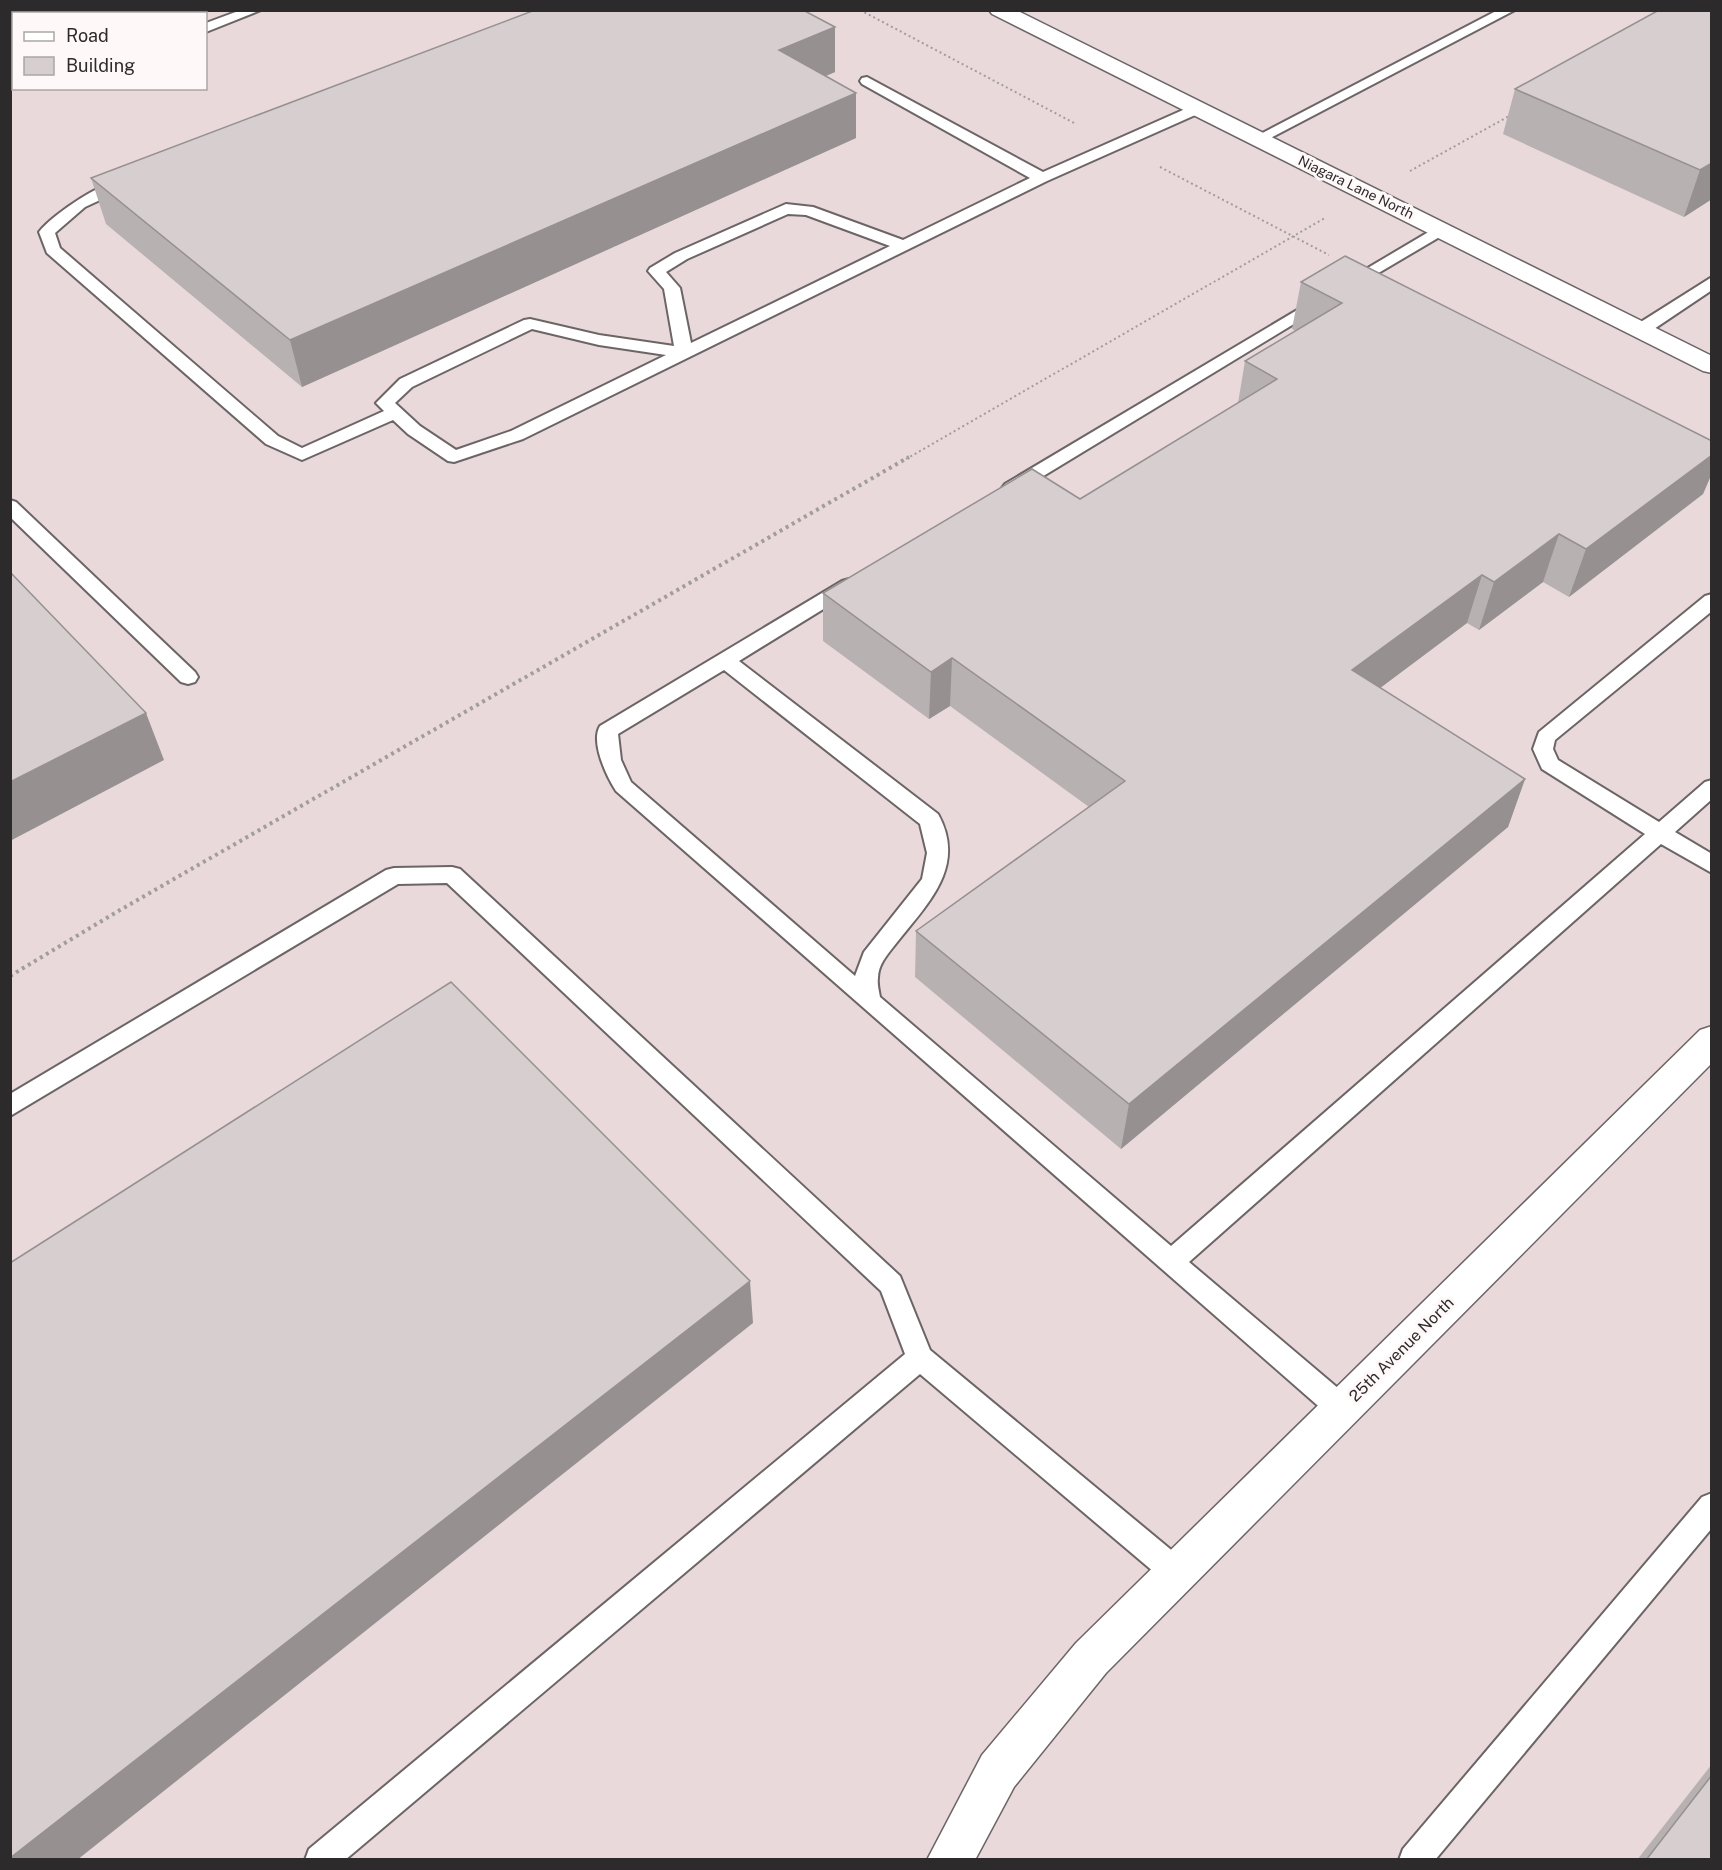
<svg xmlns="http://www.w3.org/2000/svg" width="1722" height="1870" viewBox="0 0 1722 1870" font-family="'Public Sans',sans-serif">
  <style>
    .built { fill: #e9d9db; fill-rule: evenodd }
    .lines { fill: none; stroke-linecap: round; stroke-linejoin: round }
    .service-casing { stroke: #6c6566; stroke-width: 4 }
    .minor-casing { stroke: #6c6566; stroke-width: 3 }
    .tertiary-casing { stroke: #6c6566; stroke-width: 3 }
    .path-far1 { stroke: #a29c9d; stroke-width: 2; stroke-dasharray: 2 3; stroke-linecap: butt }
    .path { stroke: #a29c9d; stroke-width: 4; stroke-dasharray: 3 4; stroke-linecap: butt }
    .service { fill: #fff; fill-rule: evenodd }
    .minor { fill: #fff; fill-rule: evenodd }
    .tertiary { fill: #fff; fill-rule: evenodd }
    .wall { fill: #b8b1b2 }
    .shaded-wall { fill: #969091 }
    .building { fill: #d6cecf; stroke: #969091; stroke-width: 1.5 }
    .labels { text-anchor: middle; stroke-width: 6; stroke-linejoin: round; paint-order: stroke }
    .far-street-label { font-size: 14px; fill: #2d2a2b; stroke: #fef8f9 }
    .street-label { font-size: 16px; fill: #2d2a2b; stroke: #fef8f9 }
  </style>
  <rect width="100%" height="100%" fill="#f2eaeb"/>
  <path class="built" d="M 11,11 L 1711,11 L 1711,1859 L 11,1859 ZM 14,14 L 206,14 L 206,88 L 14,88 Z"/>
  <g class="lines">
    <g class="service-casing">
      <path id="service" d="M 44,10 L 71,10 L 75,14 L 41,14 Z
        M 241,10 L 261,10 L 206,32 L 206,23 Z
        M 1498,10 L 1515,10 L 1263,142 L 1253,142 L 1251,139 Z
        M 14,21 L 14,29 L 10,30 L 10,22 Z
        M 867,77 L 1043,172 L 1192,106 L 1197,105 L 1204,109 L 1202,112 L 1047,181 L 523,439 L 454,462 L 448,461 L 408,434 L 393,420 L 302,460 L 266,444 L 47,253 L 39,232 C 52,215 108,176 128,181 L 131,184 L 128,187 L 85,207 L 55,233 L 60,248 L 278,436 L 302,448 L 384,411 L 376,403 L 400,379 L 524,320 L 530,319 L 599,335 L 674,346 L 664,289 L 648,271 L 650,268 L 675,253 L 786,204 L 813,207 L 903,240 L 1030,178 L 862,84 L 860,81 L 862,78 ZM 788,214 L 806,215 L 890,246 L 691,343 L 680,288 L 666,272 L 687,259 ZM 532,329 L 599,345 L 666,355 L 511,431 L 456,450 L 420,426 L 395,403 L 412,387 Z
        M 1442,224 L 1448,226 L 1450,229 L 1448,232 L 1353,288 L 1341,288 L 1339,285 Z
        M 1712,277 L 1712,290 L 1648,333 L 1636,333 L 1634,329 L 1636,325 Z
        M 1319,297 L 1325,299 L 1327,302 L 1325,305 L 1017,492 L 1005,492 L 1002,488 L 1005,484 Z
        M 10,500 L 16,502 L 195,672 L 198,677 L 195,682 L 188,684 L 181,682 L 10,517 Z
        M 849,579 L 856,581 L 859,585 L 856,589 L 739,661 L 938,814 C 968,868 925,906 894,946 C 887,955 878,965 878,978 C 877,984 879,991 880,997 L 1171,1246 L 1645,834 L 1542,769 L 1533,749 L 1539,732 L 1705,596 L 1712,594 L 1712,611 L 1555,740 L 1553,749 L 1558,760 L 1659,822 L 1705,782 L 1712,780 L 1712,799 L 1675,832 L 1712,854 L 1712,873 L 1661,844 L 1189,1262 L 1352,1400 L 1356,1409 L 1352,1418 L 1342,1421 L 1332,1418 L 616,791 C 607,777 590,742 600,726 L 842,581 ZM 724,670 L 920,824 L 927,853 L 922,879 L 864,952 L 855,976 L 631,782 L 621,760 L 618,734 Z
        M 452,867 L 460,869 L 900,1276 L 930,1350 L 1187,1563 L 1191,1573 L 1187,1583 L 1177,1587 L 1167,1583 L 920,1374 L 345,1860 L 305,1860 L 309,1849 L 905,1354 L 881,1291 L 447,883 L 398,884 L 10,1116 L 10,1094 L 386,870 L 394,868 Z
        M 1712,1493 L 1712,1528 L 1435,1860 L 1399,1860 L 1403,1849 L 1702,1497 Z"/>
    </g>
    <g class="minor-casing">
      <path id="minor" d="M 1712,1026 L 1712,1063 L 1106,1673 L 1014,1787 L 975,1860 L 927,1860 L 982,1755 L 1076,1643 L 1700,1030 Z"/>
    </g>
    <g class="tertiary-casing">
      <path id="tertiary" d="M 989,10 L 1016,10 L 1712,356 L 1712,373 L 1703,371 L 992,14 Z"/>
    </g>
    <path class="path-far1" d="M 860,10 L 1076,124
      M 1160,167 L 1329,255
      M 1410,171 L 1511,115
      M 906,459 L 1325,218"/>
    <path class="path" d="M 10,976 L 120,910 L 909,457"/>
    <use href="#service" class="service"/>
    <use href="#minor" class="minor"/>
    <use href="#tertiary" class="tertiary"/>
  </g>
  <path class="wall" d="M 1712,12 L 1712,199 L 1684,217 L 1503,134 L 1515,89 Z
    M 835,27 L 835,72 L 826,76 L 856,138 L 302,387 L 106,224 L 91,178 Z
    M 1301,282 L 1712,441 L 1712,473 L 1703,494 L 1569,597 L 1543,582 L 1479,630 L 1467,623 L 1380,688 L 1525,779 L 1508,827 L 1121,1149 L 915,977 L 916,931 L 1089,807 L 950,706 L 929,719 L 823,641 L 823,593 L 1080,499 L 1238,403 L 1245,361 L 1296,331 L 1292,329 Z
    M 1712,1764 L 1712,1860 L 1637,1860 Z"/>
  <path class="shaded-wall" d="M 835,27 L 835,72 L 781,95 L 779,50 Z
    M 856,93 L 856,138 L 302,387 L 290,340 Z
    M 1712,163 L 1712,199 L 1684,217 L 1700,170 Z
    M 1712,455 L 1712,473 L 1703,494 L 1569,597 L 1586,549 Z
    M 1559,534 L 1543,582 L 1479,630 L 1494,582 Z
    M 1482,575 L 1467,623 L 1340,718 L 1352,670 Z
    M 952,658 L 950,706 L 929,719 L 931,672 Z
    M 146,713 L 164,760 L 10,841 L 10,782 Z
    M 1525,779 L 1508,827 L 1121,1149 L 1129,1104 Z
    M 750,1281 L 753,1323 L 77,1860 L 10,1860 L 10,1858 Z"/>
  <path class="building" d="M 535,10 L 803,10 L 835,27 L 779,50 L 856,93 L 290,340 L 91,178 Z
    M 1659,10 L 1707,10 L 1712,12 L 1712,163 L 1700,170 L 1515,89 Z
    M 1345,256 L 1712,441 L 1712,455 L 1586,549 L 1559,534 L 1494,582 L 1482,575 L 1352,670 L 1525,779 L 1129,1104 L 916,931 L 1125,781 L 952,658 L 931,672 L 823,593 L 1032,469 L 1080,499 L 1277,379 L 1245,361 L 1342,303 L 1301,282 Z
    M 10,572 L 146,713 L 10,782 Z
    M 451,982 L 750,1281 L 10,1858 L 10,1263 Z
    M 1712,1775 L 1712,1860 L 1646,1860 Z"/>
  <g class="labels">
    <g class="far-street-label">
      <text transform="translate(1356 187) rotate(26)" y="5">Niagara Lane North</text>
    </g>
    <g class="street-label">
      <text transform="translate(1401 1349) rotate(-45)" y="6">25th Avenue North</text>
    </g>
  </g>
  <rect width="1722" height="1870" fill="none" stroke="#2d2a2b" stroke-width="24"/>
  <rect x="12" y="12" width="195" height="78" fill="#fef8f9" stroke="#aaa6a7" stroke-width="1.5"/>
  <rect x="24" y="32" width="30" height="9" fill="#ffffff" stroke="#aaa6a7" stroke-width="1.5"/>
  <text x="66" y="42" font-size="18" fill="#2d2a2b">Road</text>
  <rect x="24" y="57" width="30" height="18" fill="#d6cecf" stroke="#aaa6a7" stroke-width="1.5"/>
  <text x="66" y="72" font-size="18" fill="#2d2a2b">Building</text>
</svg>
